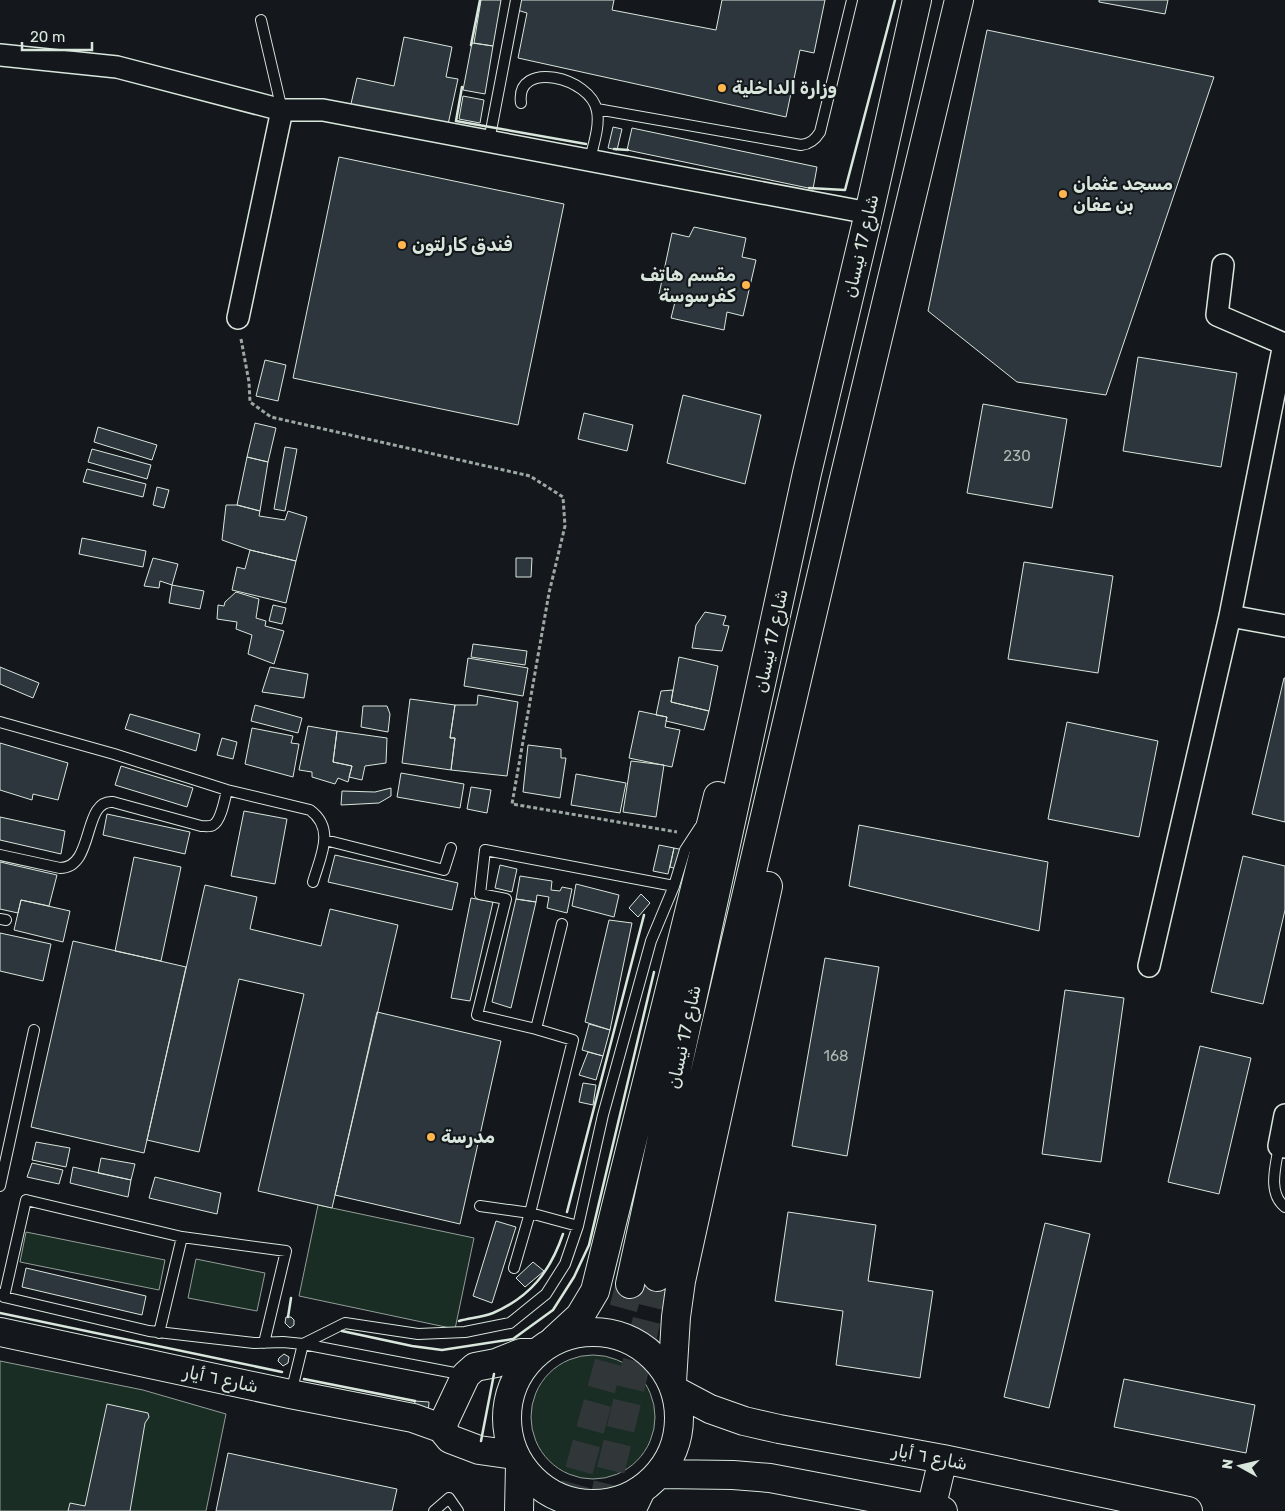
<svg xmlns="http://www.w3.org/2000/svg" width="1285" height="1511" viewBox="0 0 1285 1511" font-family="Rubik,'Noto Naskh Arabic',sans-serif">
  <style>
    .green { fill: #1a2d24; stroke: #939e99 }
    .building { fill: #2c363c; stroke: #d8e6dc }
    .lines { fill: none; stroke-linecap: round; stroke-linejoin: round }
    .primary-tunnel { stroke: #313739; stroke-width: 28; stroke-dasharray: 28 14; stroke-linecap: butt }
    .service-casing { stroke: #d8e6dc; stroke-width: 12 }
    .minor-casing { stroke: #d8e6dc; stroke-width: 24 }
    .secondary-casing { stroke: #d8e6dc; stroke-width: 30 }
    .primary-casing { stroke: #d8e6dc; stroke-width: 30 }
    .path { stroke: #9da8a2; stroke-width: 3; stroke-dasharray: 4 2.5; stroke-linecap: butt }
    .service { stroke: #14181c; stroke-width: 10 }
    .minor { stroke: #14181c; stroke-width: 21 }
    .secondary { stroke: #14181c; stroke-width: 28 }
    .primary { stroke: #14181c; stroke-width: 28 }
    .wall { stroke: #d8e6dc; stroke-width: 2.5 }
    .poi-dot { fill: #ffb74d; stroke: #14181c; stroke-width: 2 }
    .labels { text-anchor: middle; stroke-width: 4; stroke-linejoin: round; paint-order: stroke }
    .number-label { font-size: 15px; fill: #adbab4 }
    .poi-label { font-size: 18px; font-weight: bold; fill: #d8e6dc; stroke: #14181c; text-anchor: start }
    .street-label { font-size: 18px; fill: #d8e6dc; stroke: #14181c }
  </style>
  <rect width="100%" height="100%" fill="#14181c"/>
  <path class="green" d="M 318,1205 L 474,1238 L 455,1329 L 299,1296 Z
    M 26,1232 L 165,1260 L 159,1290 L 20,1262 Z
    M 196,1259 L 265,1273 L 257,1311 L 188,1298 Z
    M531 1417a62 62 0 1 1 124 0a62 62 0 1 1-124 0Z
    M 0,1361 L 143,1390 L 226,1414 L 206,1511 L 0,1511 Z"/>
  <path class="building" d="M 481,0 L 501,0 L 493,46 L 474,43 Z
    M 519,0 L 614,0 L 612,10 L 716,30 L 722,0 L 825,0 L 814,53 L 800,50 L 786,117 L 518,58 L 527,13 L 517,10 Z
    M 1099,0 L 1168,0 L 1165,14 L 1099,2 Z
    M 987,30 L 1214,77 L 1106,395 L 1017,382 L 928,311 Z
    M 404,37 L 452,47 L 446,77 L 458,79 L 447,129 L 350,108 L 357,78 L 394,86 Z
    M 472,43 L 493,46 L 485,94 L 463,90 Z
    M 463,96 L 484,100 L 480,123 L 459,119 Z
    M 613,127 L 622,129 L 617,150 L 608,148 Z
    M 632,128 L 817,167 L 813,189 L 627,150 Z
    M 339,157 L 564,204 L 518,425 L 293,378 Z
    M 694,227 L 746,238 L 742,257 L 756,260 L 743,316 L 727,312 L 724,330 L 671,318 L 676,298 L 659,294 L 672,233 L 689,237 Z
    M 1138,357 L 1237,373 L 1221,467 L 1123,451 Z
    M 265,360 L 286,365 L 278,401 L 256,396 Z
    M 683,395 L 761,415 L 745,484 L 667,463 Z
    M 983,404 L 1067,419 L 1052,508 L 967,493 Z
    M 584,413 L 633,425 L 627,451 L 578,439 Z
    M 255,423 L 276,428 L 268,462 L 247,457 Z
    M 98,427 L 157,445 L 152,460 L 94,442 Z
    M 285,447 L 297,449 L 285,511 L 274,509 Z
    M 92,449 L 151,465 L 147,479 L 88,462 Z
    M 247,457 L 268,462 L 260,511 L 237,505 Z
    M 87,469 L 146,484 L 143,497 L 83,482 Z
    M 157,487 L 169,490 L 164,508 L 153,505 Z
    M 226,505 L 237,505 L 260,511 L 259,516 L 285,520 L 288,511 L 307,517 L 296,561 L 250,550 L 222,540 Z
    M 82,538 L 146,551 L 143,567 L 79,554 Z
    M 250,550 L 296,561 L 286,603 L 232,590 L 237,567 L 245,569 Z
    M 153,558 L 178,564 L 172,585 L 160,581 L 159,588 L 144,586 Z
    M 516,558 L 532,558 L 531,577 L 516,577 Z
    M 1024,562 L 1113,576 L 1098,673 L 1008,659 Z
    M 172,585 L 204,591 L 200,609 L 169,603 Z
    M 236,592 L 259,599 L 256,618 L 266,621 L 265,626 L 284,631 L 274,664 L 248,654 L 252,635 L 236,629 L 237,622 L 217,619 L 218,605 L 224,606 L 225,602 Z
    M 273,605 L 286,608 L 282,624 L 269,621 Z
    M 705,612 L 726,616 L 723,625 L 729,626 L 722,651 L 692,648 L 696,625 Z
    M 473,644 L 527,651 L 525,665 L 471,657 Z
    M 679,657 L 718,666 L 709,711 L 671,702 Z
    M 468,658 L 528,668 L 523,696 L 464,686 Z
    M 0,667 L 39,683 L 33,698 L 0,684 Z
    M 270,667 L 308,674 L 304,698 L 262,692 Z
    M 1284,678 L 1285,678 L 1285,822 L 1252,814 Z
    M 673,690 L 671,702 L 709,711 L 704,730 L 666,721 L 667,717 L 656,715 L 661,691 Z
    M 478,695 L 518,702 L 507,776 L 451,770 L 455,738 L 450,738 L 455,705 L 477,705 Z
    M 410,699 L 455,705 L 450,738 L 455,738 L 451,770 L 402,763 Z
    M 255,705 L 302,718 L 298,733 L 251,721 Z
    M 363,706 L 387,706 L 390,714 L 388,732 L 361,727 Z
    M 639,711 L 667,717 L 665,727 L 680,730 L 672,767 L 629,758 Z
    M 130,714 L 200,734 L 196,751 L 125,729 Z
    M 1067,722 L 1158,741 L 1139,837 L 1048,819 Z
    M 308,726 L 337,731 L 333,762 L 352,766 L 348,782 L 338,778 L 335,784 L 312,777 L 312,772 L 299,770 Z
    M 252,728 L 293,736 L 291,743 L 299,744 L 293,777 L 245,764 Z
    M 337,731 L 387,738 L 386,763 L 365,766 L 362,780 L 349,777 L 352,766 L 333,762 Z
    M 222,738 L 237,742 L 233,759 L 217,755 Z
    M 0,743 L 68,763 L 58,800 L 33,794 L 32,800 L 0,790 Z
    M 528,745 L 561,749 L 561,758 L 566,758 L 560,798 L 523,792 Z
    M 631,761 L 664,765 L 656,817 L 623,812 Z
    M 121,766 L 193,788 L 187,807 L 115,785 Z
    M 401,773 L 464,784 L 460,808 L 397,797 Z
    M 576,774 L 626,783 L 620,813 L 571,805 Z
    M 471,787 L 491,790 L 487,813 L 467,809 Z
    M 391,788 L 391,796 L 379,803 L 341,805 L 342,791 L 375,792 Z
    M 244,811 L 287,819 L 275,884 L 231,876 Z
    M 107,814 L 190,832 L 185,854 L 103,835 Z
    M 0,817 L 65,831 L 61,854 L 0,840 Z
    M 859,825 L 1048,862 L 1039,931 L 849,886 Z
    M 659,845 L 674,848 L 668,874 L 653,871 Z
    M 674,848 L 693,852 L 687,872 L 670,867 Z
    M 335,855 L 458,883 L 452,910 L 328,882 Z
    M 1243,856 L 1285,866 L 1285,910 L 1263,1004 L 1211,992 Z
    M 134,857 L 181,867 L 161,961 L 115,951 Z
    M 0,862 L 57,875 L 49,906 L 21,900 L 18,913 L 0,909 Z
    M 500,865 L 517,869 L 512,892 L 495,888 Z
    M 520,876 L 552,881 L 551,890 L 560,891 L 562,887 L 572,889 L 567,913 L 547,908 L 549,897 L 537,895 L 536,902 L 516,899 Z
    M 576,884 L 619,895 L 614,917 L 572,906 Z
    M 205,885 L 257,897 L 250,929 L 321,946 L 330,909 L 398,925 L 332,1208 L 258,1191 L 304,994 L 239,979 L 199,1152 L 147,1140 Z
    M 641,894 L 650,903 L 638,917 L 629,908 Z
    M 471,898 L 493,902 L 470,1001 L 451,998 Z
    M 516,899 L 536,902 L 511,1008 L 492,1002 Z
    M 21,900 L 70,911 L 63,942 L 14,930 Z
    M 609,920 L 632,923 L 610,1030 L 585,1022 Z
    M 0,933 L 51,944 L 43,981 L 0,971 Z
    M 73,941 L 186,967 L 144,1153 L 31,1127 Z
    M 825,958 L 879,967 L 847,1156 L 792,1146 Z
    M 1065,990 L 1124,998 L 1101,1162 L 1042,1154 Z
    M 377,1012 L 501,1041 L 460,1224 L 335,1195 Z
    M 589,1024 L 610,1030 L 603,1056 L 582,1050 Z
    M 1200,1046 L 1251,1058 L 1219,1194 L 1168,1182 Z
    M 588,1052 L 603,1056 L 596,1080 L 579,1075 Z
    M 583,1083 L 596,1085 L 593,1105 L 579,1102 Z
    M 36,1142 L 70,1148 L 66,1167 L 32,1160 Z
    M 101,1158 L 135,1164 L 131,1180 L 98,1173 Z
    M 32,1163 L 63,1170 L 59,1184 L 27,1177 Z
    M 73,1167 L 131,1180 L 128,1197 L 70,1183 Z
    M 155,1177 L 221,1193 L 217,1214 L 149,1198 Z
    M 788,1212 L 876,1225 L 868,1281 L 933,1291 L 920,1378 L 836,1365 L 843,1311 L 775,1301 Z
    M 496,1221 L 516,1227 L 492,1303 L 473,1296 Z
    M 1045,1223 L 1090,1234 L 1049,1408 L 1004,1397 Z
    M 533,1262 L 544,1271 L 525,1287 L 516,1278 Z
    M 26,1268 L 146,1296 L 142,1315 L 22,1287 Z
    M 286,1317 L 291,1317 L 294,1320 L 294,1325 L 290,1328 L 285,1323 Z
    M 284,1354 L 289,1357 L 288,1363 L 283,1366 L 278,1361 L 279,1358 Z
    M 1124,1379 L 1255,1405 L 1246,1453 L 1114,1427 Z
    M 415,1401 L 429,1402 L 428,1415 L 413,1413 Z
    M 107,1404 L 148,1413 L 149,1417 L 145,1423 L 130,1511 L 68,1511 L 70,1503 L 85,1506 Z
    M 228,1453 L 397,1489 L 392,1511 L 216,1511 Z"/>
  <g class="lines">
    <path class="primary-tunnel" d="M 568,1511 L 630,1284
      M 601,1511 L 657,1277"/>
    <g class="service-casing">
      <path id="service" d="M 261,20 L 282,110
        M 521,103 C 515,59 591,77 597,111 C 600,127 593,145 590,160
        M 597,109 L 801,145 C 810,144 815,140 820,132 L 852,0
        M 489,141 L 516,0
        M 0,722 L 114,754 L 227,790 L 310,810 C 336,829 320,857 313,882
        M 325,840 L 444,870 L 451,848
        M 0,855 L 60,868 C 95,868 82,799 113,802 L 201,826 C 205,826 210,827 213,825 C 221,821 225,798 227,790
        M 0,919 L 6,920
        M 562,924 L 536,1029 L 573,1040 L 530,1213 L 578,1226
        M 536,1029 L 477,1015 L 506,899 L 480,894 L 485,850 L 674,886
        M 1279,1146 C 1276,1165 1267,1193 1285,1207
        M 0,1186 L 34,1030
        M 480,1206 L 530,1213 L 514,1268
        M 182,1237 L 286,1251 L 264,1343
        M 0,1294 L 4,1297 L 149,1331 L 254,1343 L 283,1342 L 303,1344 L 465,1375
        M 4,1297 L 26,1200 L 182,1237 L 159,1333
        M 291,1393 L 303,1344 L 345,1323 L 418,1334 L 465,1332 L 510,1323 L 546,1294 L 565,1264 L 578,1226 L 603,1115 L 651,941 L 674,886 L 685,850 L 700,827
        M 434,1511 L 449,1498 L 458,1511"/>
    </g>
    <g class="minor-casing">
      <path id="minor" d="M 0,55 L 117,67 L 282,110
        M 238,318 L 282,110 L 323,110 L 869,213
        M 1230,616 L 1285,626
        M 1149,966 L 1230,616 L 1284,344 L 1217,315 L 1223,265
        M 1285,1115 L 1279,1146 L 1285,1147"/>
    </g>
    <g class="secondary-casing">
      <path id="secondary" d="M507 1418a86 86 0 1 1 172 0a86 86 0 1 1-172 0Z
        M 0,1332 L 290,1394 L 413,1418 L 441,1428 L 450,1439 L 479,1450 L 515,1455
        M 676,1391 L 710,1409 L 744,1421 L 779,1429 L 943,1459 L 1188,1511
        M 441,1428 L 466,1375 L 475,1367 L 496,1363 L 521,1353 L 536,1353
        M 659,1474 L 733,1475 L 770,1478 L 943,1511
        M 931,1509 L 943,1459"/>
    </g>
    <g class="primary-casing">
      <path id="primary" d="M 657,1277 L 843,483 L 959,0
        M 630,1284 L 807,473 L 869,213 L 917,0
        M 554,1340 L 580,1316 L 595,1291 L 718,796
        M 672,1382 L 676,1317 L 681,1281 L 768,886
        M 519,1511 L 520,1465
        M 631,1511 L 641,1490"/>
    </g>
    <path class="path" d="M 241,339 L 249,382 L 250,402 L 271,417 L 530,476 L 563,497 L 565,526 L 549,593 L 512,804 L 677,832"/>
    <use href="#service" class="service"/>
    <use href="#minor" class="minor"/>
    <use href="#secondary" class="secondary"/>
    <use href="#primary" class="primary"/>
    <path class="wall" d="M 471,45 L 480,0
      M 462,87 L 456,121 L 586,144
      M 614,149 L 628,150
      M 809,188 L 845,190 L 895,0
      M 567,1212 L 644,915
      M 0,1313 L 282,1372
      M 288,1317 L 291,1298
      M 459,1321 C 470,1318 483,1317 493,1313 C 530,1297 550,1272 563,1234
      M 342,1331 L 412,1346 L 442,1350 L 513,1339 L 553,1310 L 574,1277 L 589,1245 L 654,972
      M 304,1379 L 415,1401
      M 481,1441 L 494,1374"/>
  </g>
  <g class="poi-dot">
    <circle cx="722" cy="88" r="5"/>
    <circle cx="1063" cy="194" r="5"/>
    <circle cx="402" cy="245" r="5"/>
    <circle cx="746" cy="285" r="5"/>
    <circle cx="431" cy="1137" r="5"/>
  </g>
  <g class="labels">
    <g class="number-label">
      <text x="1017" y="461">230</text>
      <text x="836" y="1061">168</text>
    </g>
    <g class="poi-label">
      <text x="732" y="94">وزارة الداخلية</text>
      <text x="1073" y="190">مسجد عثمان<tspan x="1073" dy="21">بن عفان</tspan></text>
      <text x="412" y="251">فندق كارلتون</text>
      <text x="736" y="281" text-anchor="end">مقسم هاتف<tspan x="736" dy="21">كفرسوسة</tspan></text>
      <text x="441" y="1143">مدرسة</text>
    </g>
    <g class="street-label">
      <text transform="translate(861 246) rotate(-77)" y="6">شارع 17 نيسان</text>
      <text transform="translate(771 641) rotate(-78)" y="6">شارع 17 نيسان</text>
      <text transform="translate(684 1037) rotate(-78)" y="6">شارع 17 نيسان</text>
      <text transform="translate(221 1379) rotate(12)" y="6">شارع ٦ أيار</text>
      <text transform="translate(930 1457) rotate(11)" y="6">شارع ٦ أيار</text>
    </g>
  </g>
  <g transform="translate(1240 1466) rotate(278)" stroke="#14181c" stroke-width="4" paint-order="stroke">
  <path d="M0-4L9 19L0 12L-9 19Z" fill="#d8e6dc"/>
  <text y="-8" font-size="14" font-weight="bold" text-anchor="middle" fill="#d8e6dc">N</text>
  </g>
  <path d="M22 42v8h70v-8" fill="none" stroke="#d8e6dc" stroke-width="2.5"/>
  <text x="30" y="42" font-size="15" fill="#d8e6dc" stroke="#14181c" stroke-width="4" paint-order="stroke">20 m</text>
</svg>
